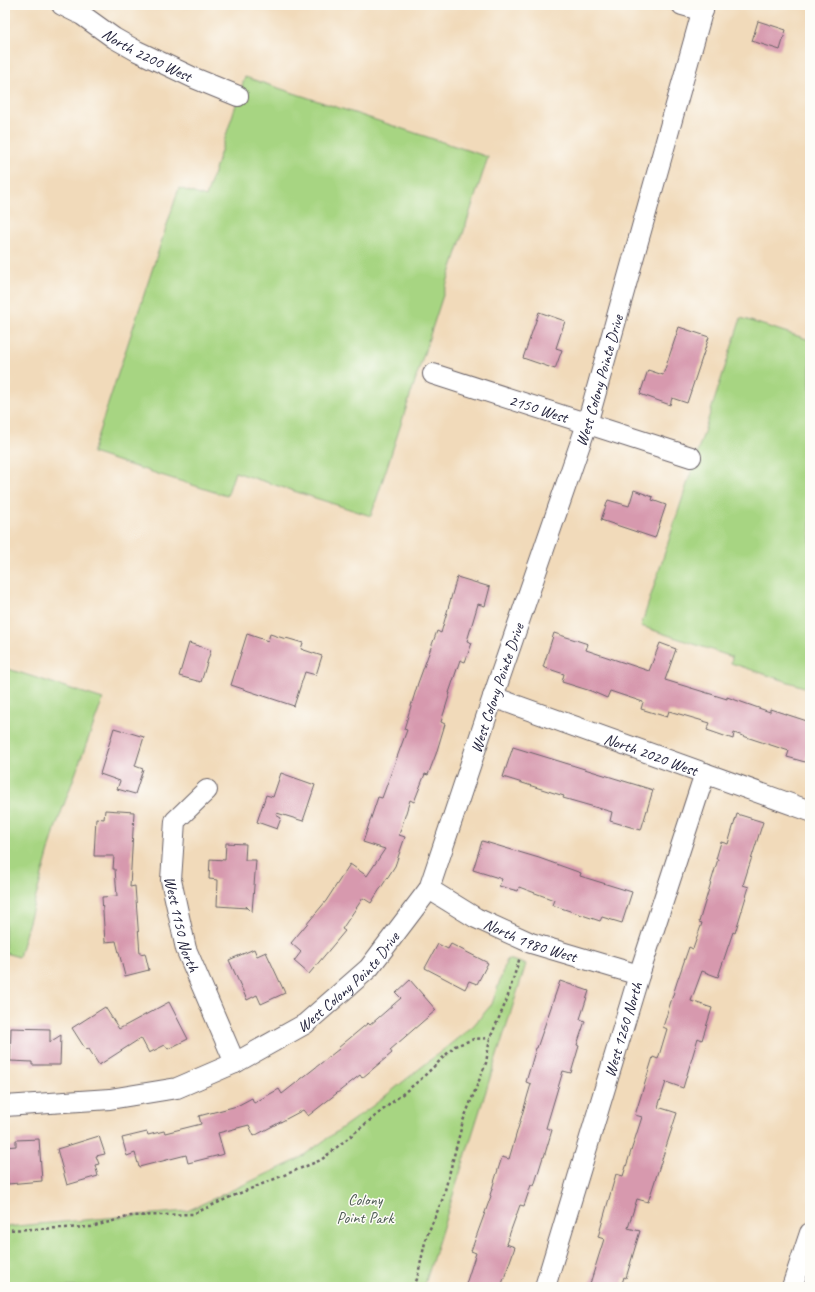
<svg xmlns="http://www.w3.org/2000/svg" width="815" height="1292" viewBox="0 0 815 1292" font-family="Caveat,sans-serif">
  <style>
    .green { fill: #a7d582; stroke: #647c5e }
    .building { fill: #d799ae }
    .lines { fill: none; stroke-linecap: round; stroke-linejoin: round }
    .minor-casing { stroke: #6a6267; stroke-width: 22 }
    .path { stroke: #6a6267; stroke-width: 2.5; stroke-dasharray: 3 3; stroke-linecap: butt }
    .minor { stroke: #fff; stroke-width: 20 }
    .labels { text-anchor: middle; stroke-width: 3; stroke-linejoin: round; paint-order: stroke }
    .street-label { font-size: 16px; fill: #22223b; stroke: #fdfcf7 }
    .park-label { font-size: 16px; fill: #4a5850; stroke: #fdfcf7 }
  </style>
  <rect width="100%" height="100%" fill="#fdfcf7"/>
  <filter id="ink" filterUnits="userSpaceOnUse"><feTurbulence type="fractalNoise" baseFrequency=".025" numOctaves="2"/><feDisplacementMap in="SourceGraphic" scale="8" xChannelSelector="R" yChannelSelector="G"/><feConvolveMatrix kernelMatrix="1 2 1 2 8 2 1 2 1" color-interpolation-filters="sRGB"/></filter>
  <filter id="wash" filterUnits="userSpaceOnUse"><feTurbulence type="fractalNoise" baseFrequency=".012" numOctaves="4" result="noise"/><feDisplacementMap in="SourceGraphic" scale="16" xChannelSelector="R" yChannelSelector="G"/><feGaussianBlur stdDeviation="0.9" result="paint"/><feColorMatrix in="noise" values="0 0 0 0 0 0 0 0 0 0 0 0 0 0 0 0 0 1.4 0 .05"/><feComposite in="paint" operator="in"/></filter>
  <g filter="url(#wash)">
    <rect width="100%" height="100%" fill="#f1daba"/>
    <path class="green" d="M 245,77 L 488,157 L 371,516 L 235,472 L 227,496 L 92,453 L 179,188 L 206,197 Z
      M 741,318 L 810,340 L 810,689 L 731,663 L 732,657 L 641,626 Z
      M 5,668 L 103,699 L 55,829 L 19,957 L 5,953 Z
      M 507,959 L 526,964 L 424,1287 L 5,1287 L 5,1227 L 187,1211 L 297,1160 L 374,1105 L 473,1026 L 492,1004 Z"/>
    <g id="blocks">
      <path class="building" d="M 758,21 L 786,30 L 780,50 L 752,41 Z
        M 539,312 L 565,321 L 556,348 L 562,350 L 555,369 L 523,358 Z
        M 679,327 L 709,337 L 687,403 L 672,398 L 670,405 L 640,394 L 648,370 L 663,375 Z
        M 634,490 L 653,497 L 652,500 L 666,505 L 655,538 L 601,520 L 608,500 L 629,506 Z
        M 457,577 L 490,587 L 485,606 L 478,604 L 467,641 L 472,643 L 465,662 L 460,660 L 449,693 L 450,693 L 441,722 L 445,724 L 436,754 L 428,775 L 425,774 L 414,802 L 410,800 L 399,835 L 405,837 L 395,866 L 371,903 L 363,898 L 342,929 L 345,931 L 309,974 L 294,961 L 301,952 L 291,943 L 326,901 L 350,864 L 367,876 L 385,849 L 363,842 L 378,797 L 382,798 L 407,730 L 404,729 L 418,683 L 437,631 L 441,633 Z
        M 554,633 L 588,644 L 586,650 L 649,671 L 660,643 L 676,649 L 665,680 L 727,699 L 727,697 L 770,712 L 770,709 L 810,722 L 810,745 L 805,762 L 787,757 L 789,751 L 734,733 L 733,739 L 707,730 L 710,723 L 669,711 L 667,717 L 641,709 L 643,702 L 610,691 L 607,698 L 591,691 L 562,682 L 564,674 L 543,667 Z
        M 247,634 L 268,641 L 270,634 L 286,639 L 286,638 L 303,643 L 301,649 L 322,656 L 316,675 L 305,672 L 294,706 L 231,685 Z
        M 189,643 L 211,650 L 201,682 L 179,676 Z
        M 114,728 L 144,737 L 135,766 L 143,769 L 135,794 L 117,789 L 120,781 L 100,774 Z
        M 513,747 L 653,790 L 641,830 L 610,821 L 612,812 L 563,798 L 564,796 L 503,777 Z
        M 281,773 L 315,785 L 303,821 L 277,813 L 276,815 L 281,818 L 277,829 L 257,822 L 266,795 L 273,797 Z
        M 105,810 L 134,812 L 130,887 L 135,886 L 140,954 L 145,953 L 149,970 L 125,976 L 116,941 L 105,942 L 102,897 L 117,896 L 115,869 L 113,869 L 114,856 L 94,856 L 96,818 L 104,819 Z
        M 737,814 L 763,822 L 743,885 L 749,887 L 735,933 L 733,932 L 718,977 L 702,971 L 691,1001 L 712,1008 L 702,1040 L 698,1038 L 683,1088 L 666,1082 L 658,1107 L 677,1113 L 648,1202 L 637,1199 L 628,1228 L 640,1231 L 626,1278 L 624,1277 L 621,1287 L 589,1287 L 604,1239 L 598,1237 L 616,1174 L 623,1176 L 642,1117 L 635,1115 L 653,1057 L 658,1059 L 667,1029 L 663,1027 L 677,982 L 689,947 L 693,949 L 702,923 L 699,922 L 718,859 L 716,859 L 721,842 L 728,844 Z
        M 482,841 L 539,858 L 581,873 L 580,876 L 632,892 L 622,923 L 602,917 L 600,921 L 552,905 L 554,900 L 519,887 L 518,891 L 499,886 L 502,879 L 473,870 Z
        M 226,843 L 246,844 L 245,860 L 256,860 L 252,912 L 246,906 L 247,908 L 217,906 L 218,880 L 209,879 L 210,859 L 225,860 Z
        M 438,944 L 448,949 L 451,944 L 488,963 L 477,984 L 469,981 L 465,989 L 425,968 Z
        M 254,949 L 257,956 L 266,952 L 285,993 L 261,1004 L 257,995 L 247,1000 L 229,960 Z
        M 410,980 L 436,1010 L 390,1050 L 392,1053 L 362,1078 L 360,1075 L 308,1116 L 303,1110 L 254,1136 L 249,1125 L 218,1133 L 224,1154 L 188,1163 L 186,1155 L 139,1167 L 135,1153 L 127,1156 L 122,1138 L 147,1132 L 148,1135 L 164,1131 L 165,1133 L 201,1124 L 199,1116 L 237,1106 L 252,1098 L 254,1103 L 279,1089 L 282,1094 L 339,1049 L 338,1048 L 368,1023 L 370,1025 L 401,998 L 396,993 Z
        M 560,981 L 589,991 L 580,1019 L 585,1021 L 577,1045 L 579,1046 L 571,1073 L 563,1071 L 546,1128 L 552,1130 L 544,1157 L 543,1157 L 534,1186 L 531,1185 L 524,1206 L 520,1205 L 506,1244 L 515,1247 L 501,1287 L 465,1287 L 476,1253 L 471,1251 L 491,1196 L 490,1195 L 502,1157 L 509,1159 L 531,1084 L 526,1082 L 536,1048 L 537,1048 Z
        M 169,1002 L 188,1039 L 168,1049 L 165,1045 L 149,1053 L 141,1038 L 99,1065 L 89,1049 L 86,1050 L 72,1028 L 105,1007 L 119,1029 Z
        M 11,1028 L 50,1029 L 50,1042 L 61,1035 L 60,1065 L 32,1065 L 32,1062 L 10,1061 Z
        M 99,1136 L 105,1154 L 96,1156 L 99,1164 L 95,1165 L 98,1176 L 67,1185 L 57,1149 Z
        M 39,1139 L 42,1181 L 8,1184 L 5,1147 L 16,1146 L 16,1140 Z"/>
    </g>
  </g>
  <g filter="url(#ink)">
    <use href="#blocks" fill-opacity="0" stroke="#6a6267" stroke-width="1"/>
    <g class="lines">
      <g class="minor-casing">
        <g id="minor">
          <path id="s1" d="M 62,5 L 82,15 L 114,38 L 137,51 L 194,78 L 238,96"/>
          <path d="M 682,5 L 703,11"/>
          <path id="s2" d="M 433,374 L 691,457"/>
          <path id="s3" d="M 493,697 L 810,811"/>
          <path id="s4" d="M 207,790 L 175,821 L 171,880 L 186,949 L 235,1063"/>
          <path id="s5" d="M 429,889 L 476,918 L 531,943 L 639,975"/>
          <path id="s6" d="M 5,1106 L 110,1099 L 177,1088 L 235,1063 L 305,1024 L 369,968 L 429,889 L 493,697 L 587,424 L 704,5"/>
          <path id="s7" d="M 545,1287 L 639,975 L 705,773"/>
          <path d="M 792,1287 L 810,1233"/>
        </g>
      </g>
      <path class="path" d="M 5,1230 L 91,1227 L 131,1216 L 193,1214 L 228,1198 L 321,1160 L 421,1079 L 455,1046 L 474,1039 L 490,1038
        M 414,1287 L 417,1279 L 426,1238 L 443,1198 L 463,1121 L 486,1063 L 490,1038 L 506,1002 L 520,957"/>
      <use href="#minor" class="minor"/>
    </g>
  </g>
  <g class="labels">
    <g class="street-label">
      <text dy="6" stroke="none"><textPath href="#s1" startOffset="99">North 2200 West</textPath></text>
      <text dy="6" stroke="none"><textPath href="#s6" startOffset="1037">West Colony Pointe Drive</textPath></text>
      <text dy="6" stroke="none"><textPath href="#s2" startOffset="111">2150 West</textPath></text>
      <text dy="6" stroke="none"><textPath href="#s6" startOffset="713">West Colony Pointe Drive</textPath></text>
      <text dy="6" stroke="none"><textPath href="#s3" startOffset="168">North 2020 West</textPath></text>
      <text dy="6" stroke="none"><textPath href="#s4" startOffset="149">West 1150 North</textPath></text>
      <text dy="6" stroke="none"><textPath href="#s5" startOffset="114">North 1980 West</textPath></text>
      <text dy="6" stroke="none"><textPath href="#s6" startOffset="377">West Colony Pointe Drive</textPath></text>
      <text dy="6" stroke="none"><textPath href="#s7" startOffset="269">West 1260 North</textPath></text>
    </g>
    <g class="park-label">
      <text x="365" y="1205">Colony<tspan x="365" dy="18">Point Park</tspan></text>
    </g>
  </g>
  <rect width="815" height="1292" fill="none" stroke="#fdfcf7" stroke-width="20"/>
</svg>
